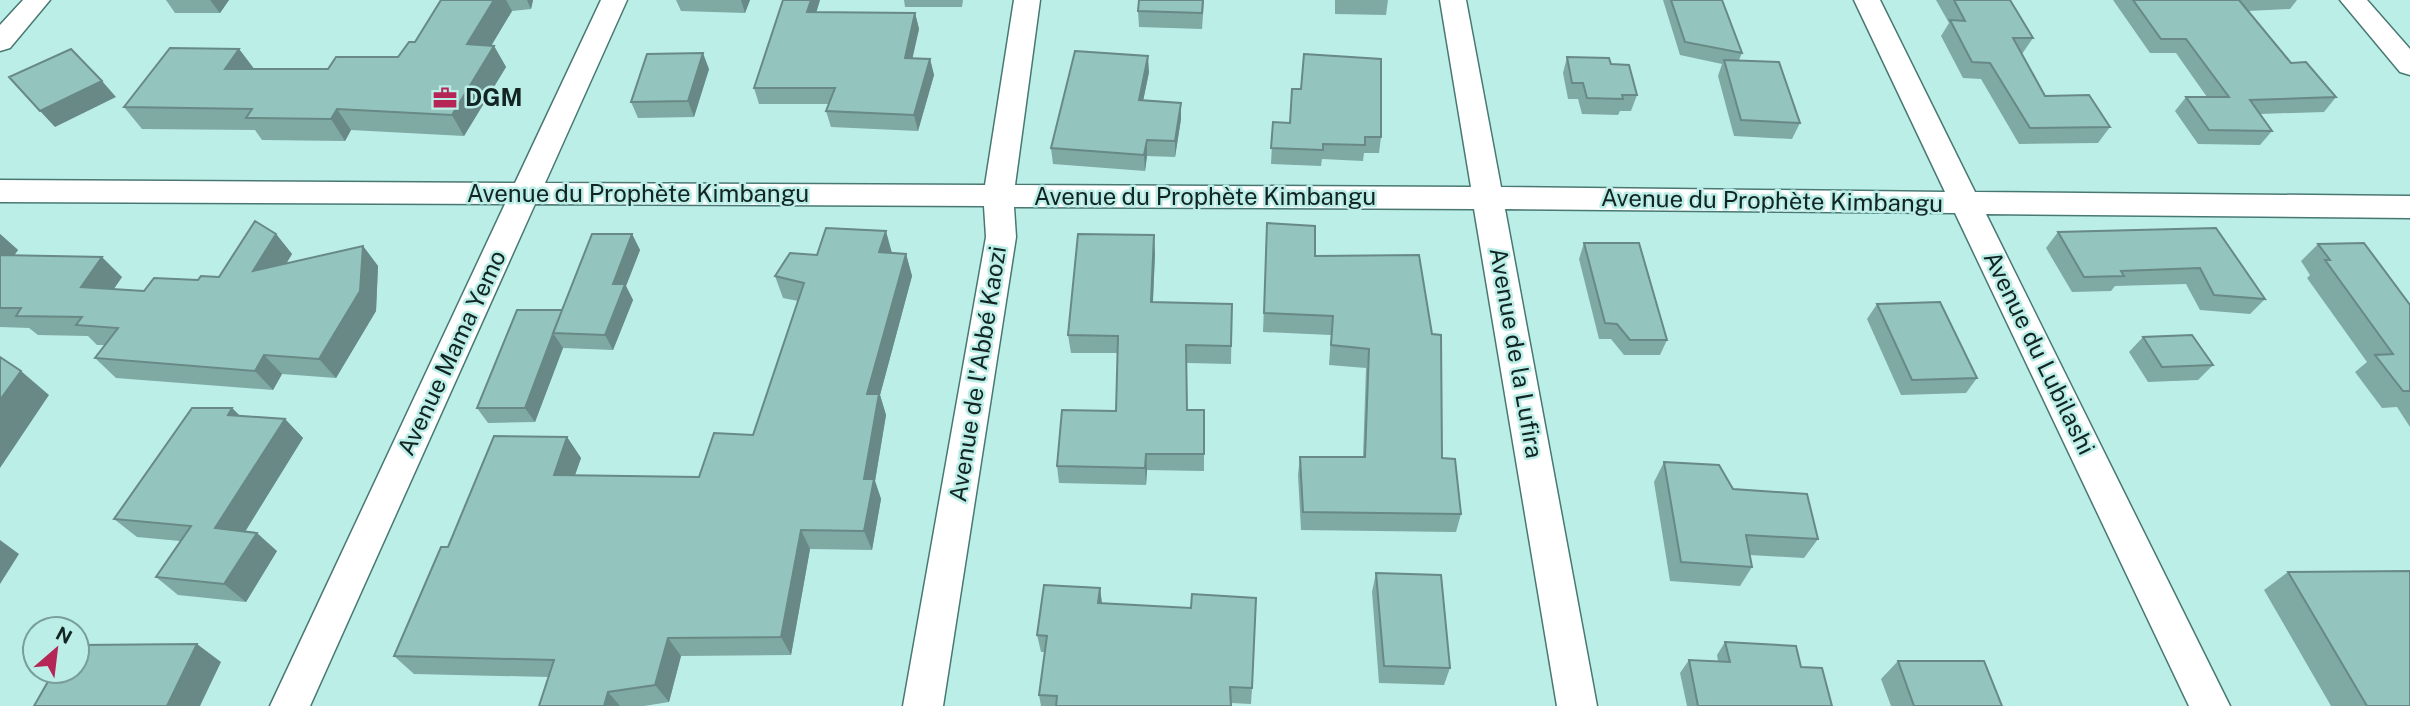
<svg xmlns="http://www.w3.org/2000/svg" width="2410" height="706" viewBox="0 0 2410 706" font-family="'Public Sans',sans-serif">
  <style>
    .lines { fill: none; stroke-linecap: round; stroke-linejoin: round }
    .minor-casing { stroke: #497873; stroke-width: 3 }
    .minor { fill: #fff; fill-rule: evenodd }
    .wall { fill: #7fa9a3 }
    .shaded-wall { fill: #688985 }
    .building { fill: #94c4be; stroke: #688985; stroke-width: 2 }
    .labels { text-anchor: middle; stroke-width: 5; stroke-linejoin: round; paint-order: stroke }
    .poi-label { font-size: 24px; font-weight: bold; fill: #122523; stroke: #bceee8; text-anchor: start }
    .street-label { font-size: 24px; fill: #122523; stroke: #bceee8 }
  </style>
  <rect width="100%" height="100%" fill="#bceee8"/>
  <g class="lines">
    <g class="minor-casing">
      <path id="minor" d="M 23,0 L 50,0 L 10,48 L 0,51 L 0,25 Z
        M 601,0 L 627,0 L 545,183 L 985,185 L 1014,0 L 1040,0 L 1015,185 L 1471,187 L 1440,0 L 1466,0 L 1501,187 L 1945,192 L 1854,0 L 1880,0 L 1975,192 L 2410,196 L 2410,218 L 1986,214 L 2230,706 L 2189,706 L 1955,213 L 1505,209 L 1597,706 L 1557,706 L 1474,209 L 1014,207 L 1016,237 L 943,706 L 903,706 L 986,237 L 984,206 L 535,204 L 310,706 L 270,706 L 505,204 L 0,202 L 0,180 L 515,183 Z
        M 2340,0 L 2367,0 L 2410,49 L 2410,75 L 2400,72 Z"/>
    </g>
    <use href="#minor" class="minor"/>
  </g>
  <path class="wall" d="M 166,0 L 229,0 L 220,13 L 175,13 Z
    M 441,0 L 533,0 L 531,9 L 512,11 L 491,46 L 494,46 L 506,67 L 464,136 L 351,130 L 345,141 L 262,140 L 255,130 L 142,129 L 124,107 L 239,49 L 254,69 L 328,69 L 398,57 L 415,42 Z
    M 676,0 L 750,0 L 745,13 L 681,11 Z
    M 820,0 L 816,13 L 915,13 L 919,29 L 912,58 L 930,59 L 934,75 L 918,131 L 831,127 L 826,111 L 829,104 L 759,104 L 754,88 Z
    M 904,0 L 963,0 L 962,7 L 905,7 Z
    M 1139,0 L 1204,0 L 1202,29 L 1139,27 L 1138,11 Z
    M 1335,0 L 1388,0 L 1386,15 L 1335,14 Z
    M 1663,0 L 1722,0 L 1742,53 L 1739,60 L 1800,123 L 1792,139 L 1734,136 L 1718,76 L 1722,64 L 1680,55 Z
    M 1936,0 L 2010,0 L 2033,38 L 2022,54 L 2045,96 L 2110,127 L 2098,143 L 2019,144 L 1981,79 L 1963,78 L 1941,36 L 1949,23 Z
    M 2113,0 L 2297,0 L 2290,9 L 2248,11 L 2291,63 L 2336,97 L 2324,112 L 2259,114 L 2272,131 L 2260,145 L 2198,144 L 2175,111 L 2186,97 L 2207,97 L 2176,53 L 2150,53 Z
    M 1567,57 L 1611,64 L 1637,95 L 1631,111 L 1620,111 L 1618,115 L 1582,114 L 1578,99 L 1568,99 L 1563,73 Z
    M 709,69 L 694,117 L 638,118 L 631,102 Z
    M 1149,72 L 1143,101 L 1181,103 L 1181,119 L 1175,157 L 1147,156 L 1145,171 L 1053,164 L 1051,148 Z
    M 1273,122 L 1290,123 L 1381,137 L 1379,153 L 1364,153 L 1363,161 L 1322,159 L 1321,166 L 1271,164 Z
    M 1267,223 L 1315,256 L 1442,458 L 1461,514 L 1456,532 L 1301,530 L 1298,475 L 1300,457 L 1363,457 L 1366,368 L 1329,365 L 1331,335 L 1263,332 Z
    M 2216,228 L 2265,299 L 2250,314 L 2200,310 L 2186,284 L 2115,286 L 2111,291 L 2072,292 L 2046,248 L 2058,232 Z
    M 0,234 L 18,250 L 14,256 L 122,277 L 114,289 L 144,291 L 219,277 L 276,234 L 292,254 L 286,263 L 363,246 L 378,266 L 376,311 L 336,378 L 282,374 L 273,390 L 116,378 L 95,358 L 105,345 L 97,345 L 88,336 L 38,335 L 29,328 L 0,327 Z
    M 632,234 L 640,250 L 626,286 L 633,300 L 613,350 L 563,348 L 535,422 L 488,423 L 477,408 L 562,310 Z
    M 1584,243 L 1667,340 L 1660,355 L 1624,355 L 1611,339 L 1599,339 L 1579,259 Z
    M 2318,244 L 2410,305 L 2410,427 L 2397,407 L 2382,408 L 2355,372 L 2367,362 L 2307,278 L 2310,275 L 2301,261 Z
    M 892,253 L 906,254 L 912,276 L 880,395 L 886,415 L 875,481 L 881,499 L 872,550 L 810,549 L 791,655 L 681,656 L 669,702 L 644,706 L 539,706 L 549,677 L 414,674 L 394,656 L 448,547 L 567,437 L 581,458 L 575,475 L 699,477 L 753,435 L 798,301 L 783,298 L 775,276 L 817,255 Z
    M 1155,253 L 1153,302 L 1232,304 L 1231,364 L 1187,363 L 1187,410 L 1204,410 L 1204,471 L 1147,470 L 1146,485 L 1059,483 L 1057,466 L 1116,411 L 1118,353 L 1071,353 L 1068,335 Z
    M 1877,304 L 1977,378 L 1966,393 L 1901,395 L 1867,319 Z
    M 2143,337 L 2213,365 L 2198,380 L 2148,382 L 2129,352 Z
    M 232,408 L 240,416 L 285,419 L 303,438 L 245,532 L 277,551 L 246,602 L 178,595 L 156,577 L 180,541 L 137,537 L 114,519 Z
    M 1664,462 L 1733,489 L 1818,539 L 1804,558 L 1750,555 L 1752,567 L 1740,586 L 1670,581 L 1654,482 Z
    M 2288,572 L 2410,706 L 2331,706 L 2264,590 Z
    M 1376,573 L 1450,668 L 1444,685 L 1379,683 L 1372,592 Z
    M 1100,588 L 1102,603 L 1252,688 L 1251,704 L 1231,703 L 1231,706 L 1041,706 L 1039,695 L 1045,652 L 1041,652 L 1037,635 Z
    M 1725,642 L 1801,667 L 1832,706 L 1687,706 L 1680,673 L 1689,660 L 1718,661 L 1717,655 Z
    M 1898,661 L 2002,706 L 1891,706 L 1881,679 Z"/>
  <path class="shaded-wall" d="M 210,0 L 229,0 L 220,13 Z
    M 494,0 L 506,0 L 512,11 L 479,66 L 467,44 Z
    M 527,0 L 533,0 L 531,9 Z
    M 741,0 L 750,0 L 745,13 Z
    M 811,0 L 820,0 L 811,29 L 807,12 Z
    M 915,13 L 919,29 L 909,74 L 905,58 Z
    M 494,46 L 506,67 L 464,136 L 452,115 Z
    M 239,49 L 255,70 L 225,69 Z
    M 703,53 L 709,69 L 694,117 L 688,101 Z
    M 1148,56 L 1149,72 L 1140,116 L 1139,100 Z
    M 930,59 L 934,75 L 918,131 L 914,115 Z
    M 102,81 L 116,97 L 55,127 L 40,111 Z
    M 1181,103 L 1181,119 L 1175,157 L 1175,141 Z
    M 337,109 L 351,130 L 345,141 L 331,119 Z
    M 1147,140 L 1147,156 L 1145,171 L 1144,155 Z
    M 886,231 L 892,253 L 879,252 Z
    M 0,234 L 18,250 L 0,273 Z
    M 276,234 L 292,254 L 270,291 L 253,271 Z
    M 632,234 L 640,250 L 626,286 L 633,300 L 613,350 L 605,335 L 613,284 Z
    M 1154,235 L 1155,253 L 1152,320 L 1151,302 Z
    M 363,246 L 378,266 L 376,311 L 336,378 L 319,359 Z
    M 906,254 L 912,276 L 880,395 L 886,415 L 875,481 L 881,499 L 872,550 L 864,531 L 864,479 L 867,394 Z
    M 102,257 L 122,277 L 101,307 L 81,287 Z
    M 562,310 L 553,333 L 563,348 L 535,422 L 525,408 Z
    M 264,355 L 282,374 L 273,390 L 255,371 Z
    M 21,371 L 49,395 L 0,468 L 0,400 Z
    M 232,408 L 251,427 L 228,415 Z
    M 285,419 L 303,438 L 236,546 L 215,528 Z
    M 567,437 L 581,458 L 568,495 L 554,475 Z
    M 1146,454 L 1147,470 L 1146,485 L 1145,468 Z
    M 801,530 L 810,549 L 791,655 L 781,637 Z
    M 257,533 L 277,551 L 246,602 L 224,584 Z
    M 0,540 L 19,554 L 0,584 Z
    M 1100,588 L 1102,605 L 1098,603 Z
    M 668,638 L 681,656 L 669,702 L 655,685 Z
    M 197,644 L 221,662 L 200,706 L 167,706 Z
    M 608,692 L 620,706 L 604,706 Z"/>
  <path class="building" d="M 441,0 L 494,0 L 467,44 L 494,46 L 452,115 L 337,109 L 331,119 L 246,118 L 252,109 L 124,107 L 170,48 L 239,49 L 225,69 L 328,69 L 336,57 L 398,57 L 409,42 L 415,42 Z
    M 783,0 L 811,0 L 807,12 L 915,13 L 905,58 L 930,59 L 914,115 L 826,111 L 835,88 L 754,88 Z
    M 1139,0 L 1203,0 L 1202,13 L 1138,11 Z
    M 1671,0 L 1722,0 L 1742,53 L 1685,42 Z
    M 1954,0 L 2010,0 L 2033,38 L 2013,38 L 2045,96 L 2089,95 L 2110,127 L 2030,128 L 1990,63 L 1972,62 L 1950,20 L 1965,21 Z
    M 2133,0 L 2239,0 L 2291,63 L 2306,62 L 2336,97 L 2250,100 L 2272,131 L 2209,130 L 2186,97 L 2229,97 L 2186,39 L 2161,39 Z
    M 71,49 L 102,81 L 40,111 L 9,77 Z
    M 1075,51 L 1148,56 L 1139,100 L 1181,103 L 1175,141 L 1147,140 L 1144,155 L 1051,148 Z
    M 703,53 L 688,101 L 631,102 L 647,54 Z
    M 1304,54 L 1381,59 L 1381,137 L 1365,137 L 1365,145 L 1323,144 L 1323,150 L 1271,148 L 1273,122 L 1290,123 L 1292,89 L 1301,89 Z
    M 1567,57 L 1609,58 L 1611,64 L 1629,65 L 1637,95 L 1622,95 L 1623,99 L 1587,98 L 1583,83 L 1572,83 Z
    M 1724,60 L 1779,62 L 1800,123 L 1741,120 Z
    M 255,221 L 276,234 L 253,271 L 363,246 L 360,291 L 319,359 L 264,355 L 255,371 L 95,358 L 118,328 L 76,325 L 82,317 L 16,316 L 21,308 L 0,308 L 0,255 L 102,257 L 81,287 L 144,291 L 154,278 L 198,280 L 201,276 L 219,277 Z
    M 1267,223 L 1315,226 L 1315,256 L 1419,255 L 1432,334 L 1441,335 L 1442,458 L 1455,459 L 1461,514 L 1303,512 L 1300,457 L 1365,457 L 1369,349 L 1331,345 L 1333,316 L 1264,313 Z
    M 826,228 L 886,231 L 879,252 L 906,254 L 867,394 L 879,394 L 864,479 L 874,479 L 864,531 L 801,530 L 781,637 L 668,638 L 655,685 L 608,692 L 604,706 L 539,706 L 554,660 L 394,656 L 441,547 L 448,547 L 494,436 L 567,437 L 554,475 L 699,477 L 714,433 L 753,435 L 804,283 L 775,276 L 790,253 L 817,255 Z
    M 2216,228 L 2265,299 L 2214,295 L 2200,268 L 2121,271 L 2124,276 L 2084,277 L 2058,232 Z
    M 592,234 L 632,234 L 613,284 L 625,284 L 605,335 L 553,333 Z
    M 1078,234 L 1154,235 L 1151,302 L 1232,304 L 1231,346 L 1186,345 L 1187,410 L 1204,410 L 1204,454 L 1146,454 L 1145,468 L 1057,466 L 1062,410 L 1116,411 L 1118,336 L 1068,335 Z
    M 1584,243 L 1639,243 L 1667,340 L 1630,340 L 1617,324 L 1605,323 Z
    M 2364,243 L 2410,305 L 2410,391 L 2403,391 L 2375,355 L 2393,354 L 2325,260 L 2330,260 L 2318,244 Z
    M 1940,302 L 1977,378 L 1912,380 L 1877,304 Z
    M 517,310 L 562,310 L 525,408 L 477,408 Z
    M 2192,335 L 2213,365 L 2162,367 L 2143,337 Z
    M 0,357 L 21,371 L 0,400 Z
    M 192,408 L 232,408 L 228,415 L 285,419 L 215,528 L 257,533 L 224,584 L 156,577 L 191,526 L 114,519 Z
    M 1664,462 L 1719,465 L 1733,489 L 1807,494 L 1818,539 L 1746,535 L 1752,567 L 1681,562 Z
    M 2410,571 L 2410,706 L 2367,706 L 2288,572 Z
    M 1376,573 L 1441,575 L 1450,668 L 1384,666 Z
    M 1044,585 L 1100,588 L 1098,603 L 1191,608 L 1192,594 L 1256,598 L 1252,688 L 1230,687 L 1231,706 L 1056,706 L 1057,696 L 1039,695 L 1047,636 L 1037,635 Z
    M 1725,642 L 1796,646 L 1801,667 L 1822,668 L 1832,706 L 1698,706 L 1689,660 L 1730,662 Z
    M 197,644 L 167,706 L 34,706 L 54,671 L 77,671 L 77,645 Z
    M 1898,661 L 1984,661 L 2002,706 L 1914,706 Z"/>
  <defs>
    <g id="office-bare" transform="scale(1.89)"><path d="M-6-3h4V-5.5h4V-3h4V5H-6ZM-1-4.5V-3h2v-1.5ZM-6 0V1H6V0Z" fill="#b52555" stroke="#bceee8" stroke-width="2.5" paint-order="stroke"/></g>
  </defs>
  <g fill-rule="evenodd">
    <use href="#office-bare" x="445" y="98"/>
  </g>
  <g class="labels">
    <g class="poi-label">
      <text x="465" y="106">DGM</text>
    </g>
    <g class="street-label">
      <text x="638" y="202">Avenue du Prophète Kimbangu</text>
      <text x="1205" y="205">Avenue du Prophète Kimbangu</text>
      <text transform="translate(1772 201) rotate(1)" y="8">Avenue du Prophète Kimbangu</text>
      <text transform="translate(452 353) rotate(-65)" y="8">Avenue Mama Yemo</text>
      <text transform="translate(1516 353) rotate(80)" y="8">Avenue de la Lufira</text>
      <text transform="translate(2039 353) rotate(64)" y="8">Avenue du Lubilashi</text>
      <text transform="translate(978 374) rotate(-81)" y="8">Avenue de l'Abbé Kaozi</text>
    </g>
  </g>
  <g transform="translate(56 650) rotate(28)"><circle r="33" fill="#bceee8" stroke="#789e99" stroke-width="2"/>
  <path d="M0-5L12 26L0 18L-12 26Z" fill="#b52555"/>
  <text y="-10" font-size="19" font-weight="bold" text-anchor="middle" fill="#122523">N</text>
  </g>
</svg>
